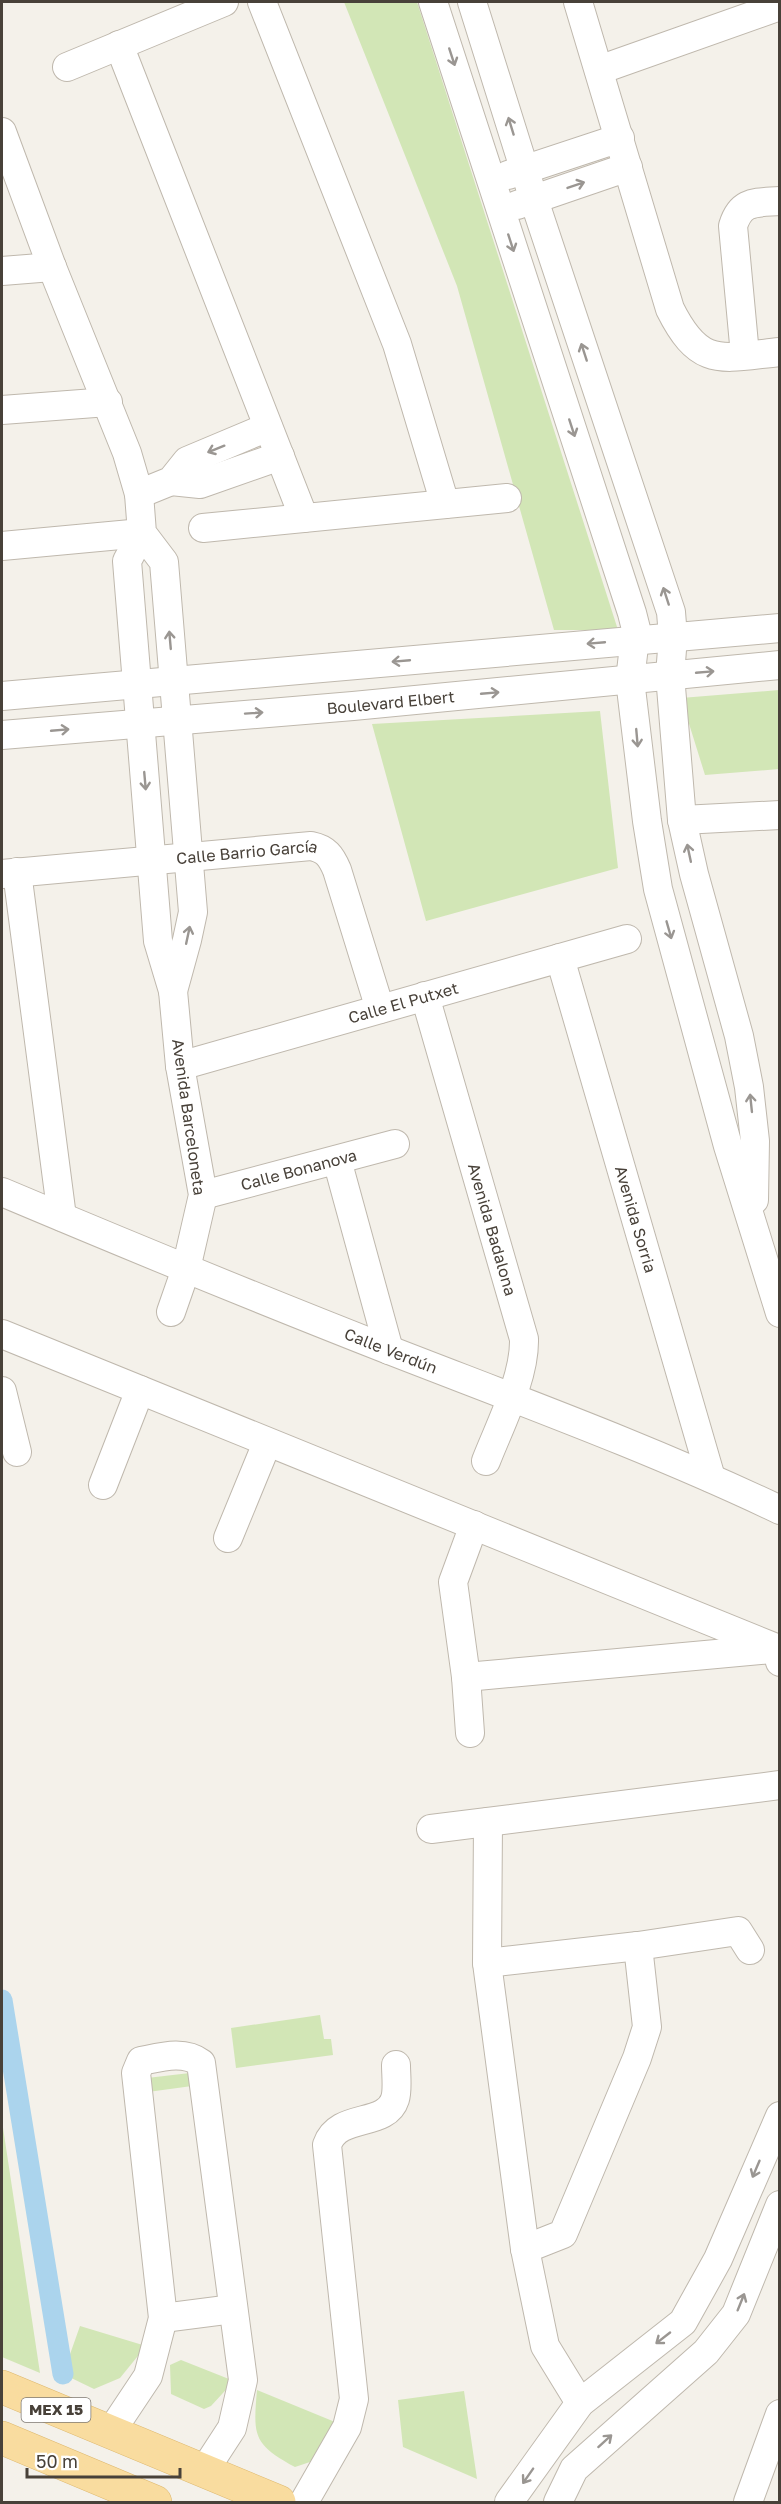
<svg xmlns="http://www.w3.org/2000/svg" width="781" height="2504" viewBox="0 0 781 2504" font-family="'Golos Text',sans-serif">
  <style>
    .green { fill: #d2e6b6 }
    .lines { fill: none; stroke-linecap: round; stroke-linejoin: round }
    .canal { stroke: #abd4ed; stroke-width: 21 }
    .minor-casing { stroke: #bfb8ad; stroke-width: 30 }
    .major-casing { stroke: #ddb86f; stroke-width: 34 }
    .minor { stroke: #fff; stroke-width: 28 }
    .major { stroke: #f9dc9f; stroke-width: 33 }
    .oneway { stroke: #9a9692 }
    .labels { text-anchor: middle; stroke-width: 4.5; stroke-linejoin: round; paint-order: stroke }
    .shield { fill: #fff; stroke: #7f7a74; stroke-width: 1.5 }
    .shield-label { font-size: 15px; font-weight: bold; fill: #484139 }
    .street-label { font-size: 16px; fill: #484139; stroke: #fff }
  </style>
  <rect width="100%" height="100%" fill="#f4f1ea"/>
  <path class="green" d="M 344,2 L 417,2 L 618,630 L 554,630 L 457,286 Z
    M 779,690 L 779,769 L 705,775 L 681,698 Z
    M 600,711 L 618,868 L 426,921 L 372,724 Z
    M 320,2015 L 324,2039 L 331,2039 L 333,2055 L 236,2068 L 231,2028 Z
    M 190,2073 L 192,2086 L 148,2092 L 147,2078 Z
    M 2,2121 L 40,2373 L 2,2357 Z
    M 80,2326 L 146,2346 L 120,2378 L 94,2389 L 63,2374 Z
    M 181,2360 L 234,2381 L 211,2406 L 204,2409 L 171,2394 L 170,2365 Z
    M 257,2390 L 335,2422 L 313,2461 L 295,2467 C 253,2444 253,2436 257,2390 Z
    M 464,2391 L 477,2479 L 403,2447 L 398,2400 Z"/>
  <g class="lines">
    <path class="canal" d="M 2,2000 L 63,2374"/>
    <g class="minor-casing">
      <g id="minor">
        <path d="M 262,2 L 397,344 L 445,504"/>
        <path d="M 433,2 L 632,613 L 636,629 L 630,680 L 647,821 L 658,889 L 728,1146 L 780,1313"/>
        <path d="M 472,2 L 534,200 L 671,612 L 673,637 L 670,675 L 682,820 L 694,874 L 739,1036 L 749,1087 L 755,1141 L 754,1200"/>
        <path d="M 578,2 L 670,309 C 700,369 721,358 780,352"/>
        <path d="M 119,45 L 304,518"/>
        <path d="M 67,67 L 224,2"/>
        <path d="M 599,70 L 780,6"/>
        <path d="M 2,132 L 52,267 L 127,453 L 139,494 L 142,533 L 164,562 L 193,912 L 187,940 L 173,991"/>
        <path d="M 508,175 L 620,138"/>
        <path d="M 517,205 L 628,167"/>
        <path d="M 2,271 L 52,267"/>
        <path d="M 745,355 L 733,226 C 741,200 755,203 780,201"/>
        <path d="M 2,410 L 108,402"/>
        <path d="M 171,481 L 200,484 L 280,456"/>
        <path d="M 139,494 L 171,481 L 187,461 L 268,427"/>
        <path d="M 203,528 L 507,498"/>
        <path d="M 142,533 L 127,561 L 158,941 L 173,991 L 180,1066 L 203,1195 L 186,1269 L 171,1312"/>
        <path d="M 2,546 L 142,533"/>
        <path d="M 2,696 L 780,628"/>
        <path id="s1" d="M 2,735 L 353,706 L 780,665"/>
        <path d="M 682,820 L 780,815"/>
        <path d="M 17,872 L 62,1217"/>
        <path id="s2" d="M 2,874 L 311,846 C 326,849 331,856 337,870 L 380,1009"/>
        <path id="s3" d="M 560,958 L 711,1478"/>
        <path id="s4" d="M 425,996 L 524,1339 C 525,1377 500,1425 486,1461"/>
        <path id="s5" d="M 180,1066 L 627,939"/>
        <path d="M 337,1160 L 389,1350"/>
        <path id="s6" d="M 2,1192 C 130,1246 259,1299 389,1350 C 520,1401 652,1449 780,1510"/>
        <path id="s7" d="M 203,1195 L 395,1144"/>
        <path d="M 2,1334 L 776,1648 L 780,1662"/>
        <path d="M 2,1391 L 17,1452"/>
        <path d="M 103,1485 L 140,1390"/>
        <path d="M 228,1538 L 267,1443"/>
        <path d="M 466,1677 L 453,1582 L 474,1525"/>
        <path d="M 470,1733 L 466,1677 L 771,1649"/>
        <path d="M 488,1822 L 487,1963 L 525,2249 L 545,2346 L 580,2403"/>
        <path d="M 431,1829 L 780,1785"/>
        <path d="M 487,1963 L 638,1946 L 738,1931 L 750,1950"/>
        <path d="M 525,2249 L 563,2234 L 637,2058 L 647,2027 L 638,1946"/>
        <path d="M 163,2318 L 233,2309"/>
        <path d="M 110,2433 L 148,2376 L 163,2318 L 136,2073 L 141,2061 C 161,2057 184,2050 201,2063 L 243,2380 L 232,2428 L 204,2471"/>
        <path d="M 304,2502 L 347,2427 L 354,2399 L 327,2145 C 338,2112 386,2128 395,2099 C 398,2090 396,2075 396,2065"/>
        <path d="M 509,2502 L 580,2403 L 683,2322 L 718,2259 L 780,2116"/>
        <path d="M 558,2502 L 574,2469 L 706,2352 L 736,2314 L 780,2205"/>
        <path d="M 748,2502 L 780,2414"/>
      </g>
    </g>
    <g class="major-casing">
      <path id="major" d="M 2,2387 L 279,2502
        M 2,2438 L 155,2502"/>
    </g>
    <use href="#minor" class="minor"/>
    <use href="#major" class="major"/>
  </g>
  <defs><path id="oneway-shaft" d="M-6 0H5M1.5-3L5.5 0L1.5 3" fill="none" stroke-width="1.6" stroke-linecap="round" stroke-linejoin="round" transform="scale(1.5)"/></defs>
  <g class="oneway">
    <use href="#oneway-shaft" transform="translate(452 57) rotate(72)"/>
    <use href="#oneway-shaft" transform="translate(511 126) rotate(-107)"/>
    <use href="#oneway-shaft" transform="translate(576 185) rotate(-19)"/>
    <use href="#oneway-shaft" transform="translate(511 243) rotate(72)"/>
    <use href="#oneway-shaft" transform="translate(584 352) rotate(-108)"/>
    <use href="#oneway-shaft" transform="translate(572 428) rotate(72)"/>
    <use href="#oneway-shaft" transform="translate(216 449) rotate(158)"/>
    <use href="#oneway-shaft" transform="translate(666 596) rotate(-108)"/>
    <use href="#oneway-shaft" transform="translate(170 640) rotate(-95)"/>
    <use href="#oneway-shaft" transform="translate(596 643) rotate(175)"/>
    <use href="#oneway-shaft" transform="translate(401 661) rotate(175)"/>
    <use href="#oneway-shaft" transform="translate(705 672) rotate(-5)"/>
    <use href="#oneway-shaft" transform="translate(490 693) rotate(-5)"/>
    <use href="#oneway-shaft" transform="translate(254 713) rotate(-4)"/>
    <use href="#oneway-shaft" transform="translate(60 730) rotate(-5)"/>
    <use href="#oneway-shaft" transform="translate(637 738) rotate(85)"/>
    <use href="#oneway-shaft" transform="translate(145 781) rotate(85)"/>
    <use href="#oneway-shaft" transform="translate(689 853) rotate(-102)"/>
    <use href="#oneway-shaft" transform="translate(669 930) rotate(74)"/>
    <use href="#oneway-shaft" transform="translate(188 935) rotate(-78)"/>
    <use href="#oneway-shaft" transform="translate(751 1103) rotate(-96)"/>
    <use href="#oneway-shaft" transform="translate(756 2169) rotate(113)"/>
    <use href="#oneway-shaft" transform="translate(741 2302) rotate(-68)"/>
    <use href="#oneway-shaft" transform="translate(663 2338) rotate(142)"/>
    <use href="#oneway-shaft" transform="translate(605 2441) rotate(-42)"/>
    <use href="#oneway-shaft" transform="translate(528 2476) rotate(125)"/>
  </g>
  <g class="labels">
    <rect class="shield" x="21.5" y="2398" width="69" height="24" rx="4.5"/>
    <g class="shield-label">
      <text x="56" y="2415">MEX 15</text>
    </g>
    <g class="street-label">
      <text dy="6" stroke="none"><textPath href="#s1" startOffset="390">Boulevard Elbert</textPath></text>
      <text dy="6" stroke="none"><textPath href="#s2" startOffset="246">Calle Barrio García</textPath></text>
      <text dy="6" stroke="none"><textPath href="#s5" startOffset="232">Calle El Putxet</textPath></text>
      <text transform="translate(189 1117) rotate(82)" y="6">Avenida Barceloneta</text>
      <text dy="6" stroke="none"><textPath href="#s7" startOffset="99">Calle Bonanova</textPath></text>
      <text dy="6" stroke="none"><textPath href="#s3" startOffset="272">Avenida Sorria</textPath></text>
      <text dy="6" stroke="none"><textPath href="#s4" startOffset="243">Avenida Badalona</textPath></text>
      <text dy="6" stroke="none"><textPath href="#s6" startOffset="420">Calle Verdún</textPath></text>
    </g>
  </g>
  <rect width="781" height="2504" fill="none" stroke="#484139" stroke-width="6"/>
  <path d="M27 2468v9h153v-9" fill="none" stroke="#484139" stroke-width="3"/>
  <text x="36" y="2468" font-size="18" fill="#484139" stroke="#ffffff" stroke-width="4.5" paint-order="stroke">50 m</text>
</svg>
